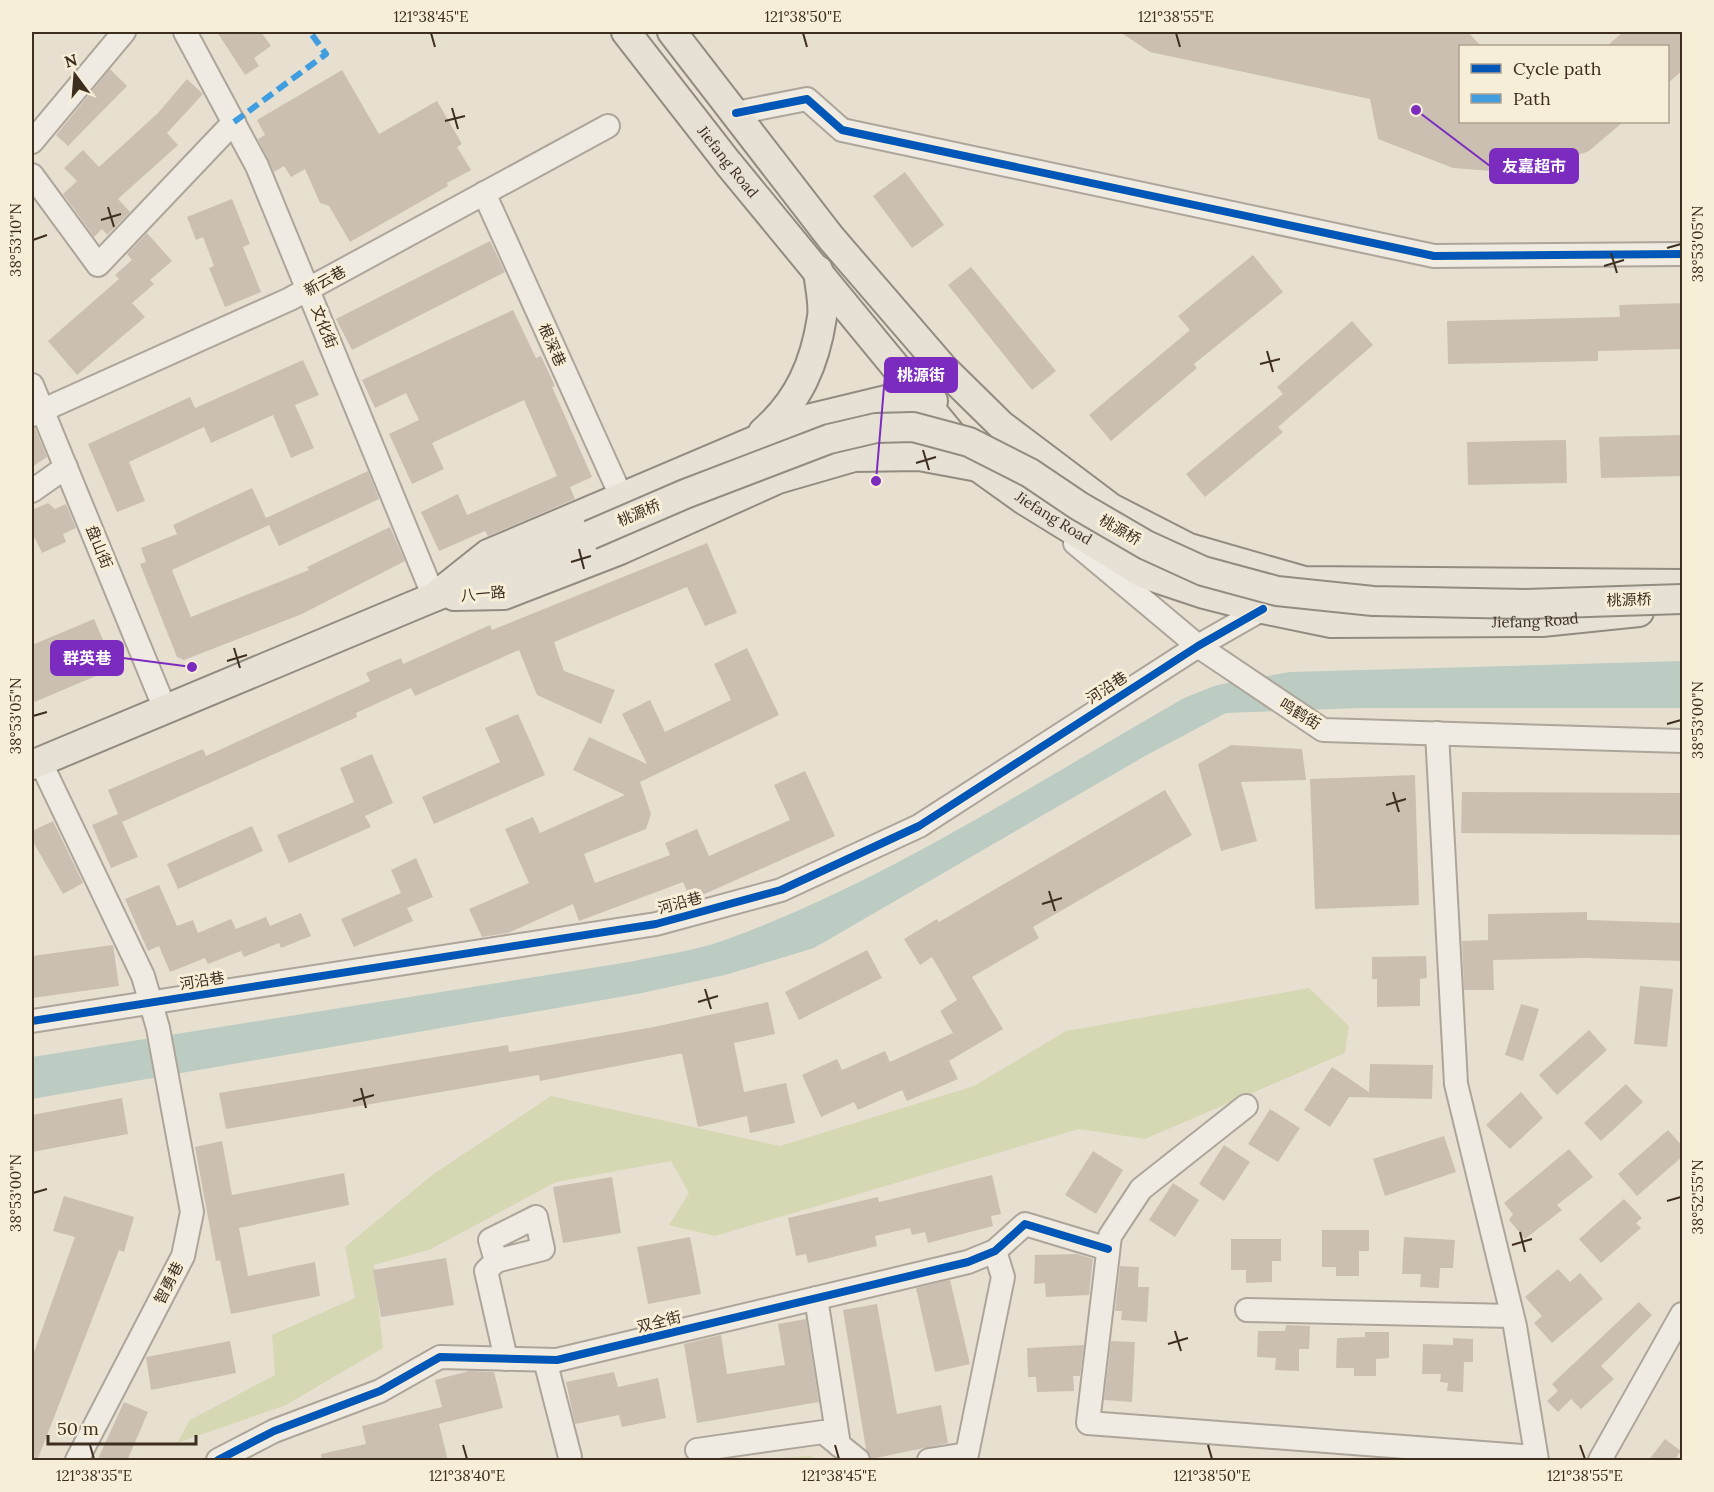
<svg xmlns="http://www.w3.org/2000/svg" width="1714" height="1492" viewBox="0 0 1714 1492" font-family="Lora,'Noto Sans SC',serif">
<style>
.green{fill:#d6d7b3}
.water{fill:#bcccc2}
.building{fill:#cbbfb2}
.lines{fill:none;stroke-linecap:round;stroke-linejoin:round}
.minor-casing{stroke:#ada599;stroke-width:26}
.major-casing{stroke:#928b80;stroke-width:32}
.minor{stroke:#efebe3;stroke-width:22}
.major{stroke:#e6e1d4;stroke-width:28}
.major-bridge-casing{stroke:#928b80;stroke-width:32;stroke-linecap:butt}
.major-bridge{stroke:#e6e1d4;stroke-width:28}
.quiet{stroke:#3f9de0;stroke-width:6;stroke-dasharray:12 6;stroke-linecap:butt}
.cycleway-casing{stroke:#f7eed8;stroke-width:11}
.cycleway{stroke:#0057b8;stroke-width:8}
.ticks{fill:none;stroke:#3d2e20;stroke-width:2}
.labels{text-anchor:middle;stroke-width:6;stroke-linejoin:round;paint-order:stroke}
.street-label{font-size:15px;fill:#3d2e20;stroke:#f7eed8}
.leader{fill:none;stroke:#7b2cbf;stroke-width:2}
.callout-dot{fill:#7b2cbf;stroke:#f7eed8;stroke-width:2}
.callout{fill:#7b2cbf;stroke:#7b2cbf;stroke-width:2}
.callout-label{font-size:16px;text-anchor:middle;font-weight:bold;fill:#fff}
.neatline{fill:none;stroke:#3d2e20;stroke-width:2}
.ticks-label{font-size:15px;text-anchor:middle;fill:#3d2e20}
</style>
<rect width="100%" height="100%" fill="#e7e0d1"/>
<g class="green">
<path d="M1309,988l40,38 -4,27 -200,86 -66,-10 -364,107 -46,-11 20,-32 -18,-32 -115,21 -127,68 -55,15 9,83 -97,57 -109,38 13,-23 85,-45 -3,-40 83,-37 -10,-51 87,-72 119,-79 229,50 194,-60 92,-55z"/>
<path d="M811,1456l7,4h-72z"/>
</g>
<path class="water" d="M1682,661v47h-322l-134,5 -81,43 -331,192 -89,27 -88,19 -605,105v-42l597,-95c31,-7 64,-11 93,-21 162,-58 313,-158 462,-243l33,-13 73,-13z"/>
<g class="building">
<path d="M217,32h44l10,14 -17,12 5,8 -14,9z"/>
<path d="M1120,32h348l13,14h-20v76h162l-34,29 -61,23 -75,-6 -75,-29 -8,-40 -220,-47z"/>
<path d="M1623,32h60v38l-15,13v-37h-61z"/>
<path d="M110,69l17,17 -59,60 -12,-11z"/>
<path d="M342,70l37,64 58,-33 25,43 -5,3 14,23 -24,13 1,3 -98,56 -21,-36 -9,-3 -15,-34 -14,8 -7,-11 -10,6 -16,-33 7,-4 -8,-15z"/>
<path d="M187,79l16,15 -36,39 11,12 -60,54 12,13 -23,23 -5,-6 -8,8 -31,-43 14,-13 -13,-13 19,-18 16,17 59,-54z"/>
<path d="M905,172l39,53 -32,23 -39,-52z"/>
<path d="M232,199l18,45 -7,3 18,45 -36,15 -16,-39 5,-2 -11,-29 -7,3 -9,-23z"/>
<path d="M147,233l25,28 -22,19 4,4 -22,19 13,14 -68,58 -29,-34 71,-62 -4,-4 17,-15 -5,-6z"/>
<path d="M490,241l15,31 -153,78 -16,-31z"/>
<path d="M1253,255l30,37 -89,72 3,4 -86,73 -22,-26 101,-85 -12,-14z"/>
<path d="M971,267l85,104 -24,19 -84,-105z"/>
<path d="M1683,303v46l-85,2v10l-150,3 -1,-43 173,-4 -1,-12z"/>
<path d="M513,310l23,48 5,-2 14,30 -3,1 40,90 -22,10 5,12 -87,37 -3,-5 -46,20 -18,-39 37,-18 9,21 90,-39 -33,-76 -92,43 12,26 -32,15 -23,-50 30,-14 -13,-27 -31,15 -13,-28z"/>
<path d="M1352,321l21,24 -95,82 5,5 -78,65 -19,-23 97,-80 -6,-7z"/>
<path d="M303,360l16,35 -24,10 19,43 -23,10 -18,-43 -62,28 -7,-16 -75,35 16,39 -28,11 -29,-68 102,-47 5,11z"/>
<path d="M32,428h3l12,29 -15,10z"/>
<path d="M1683,435v41l-82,2 -2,-41z"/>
<path d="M1566,440l1,43 -99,2 -1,-43z"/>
<path d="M368,471l11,28 -100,47 -10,-21 -97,45 19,47 118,-47 -2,-3 83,-40 15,34 -103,53 -118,46 -7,-3 -37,-93 6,-2 -5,-14 36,-14 -4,-9 79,-37 14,30z"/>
<path d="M48,503l7,6 11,-5 10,24 -13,6 3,8 -24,11 -7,-15 -3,2v-30z"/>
<path d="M707,543l30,70 -32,13 -18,-39 -133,55 10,29 51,19 -14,34 -64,-29 -18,-45 -104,46 -4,-8 -55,25 1,4 -235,105 16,35 -27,11 -19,-43 26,-11 -10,-24 95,-41 3,7 164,-75 -4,-8 35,-15 2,6 87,-39 2,5z"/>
<path d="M94,619l21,49 -83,35v-58z"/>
<path d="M747,648l32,67 -139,67 11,32 -5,15 -62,25 11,29 75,-28 -5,-12 32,-14 12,27 81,-36 -16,-35 31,-14 30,65 -144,64 -8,-18 -104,39 -6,-17 -65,29 -26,4 -13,-28 60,-26 -24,-54 28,-12 7,16 85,-38 -52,-25 16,-33 58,27 -25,-50 28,-14 15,32 66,-32 -17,-36z"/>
<path d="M518,714l27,61 -111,49 -12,-27 78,-35 -15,-34z"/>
<path d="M1231,745l71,4 4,31 -65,2 16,59 -36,10 -23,-87z"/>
<path d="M372,754l21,49 -28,13 6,11 -82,36 -12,-28 77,-33 -14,-34z"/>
<path d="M1415,775l4,130 -104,4 -5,-130z"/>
<path d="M1165,790l27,45 -159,92 6,11 -67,39 31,52 -54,32 9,18 -51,22 -5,-11 -44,20 -4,-8 -33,15 -19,-42 35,-16 5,11 43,-19 5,11 63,-29 -13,-22 17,-11 -25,-43 -12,8 -16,-26 33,-20 2,3z"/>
<path d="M1462,792l221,1v42l-222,-2z"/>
<path d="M53,821l30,62 -20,11 -31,-54v-9z"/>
<path d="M252,826l11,25 -85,38 -11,-25z"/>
<path d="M416,858l17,39 -26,11 6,13 -59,26 -13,-28 60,-26 -10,-23z"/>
<path d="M159,885l18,41 16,-6 5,13 33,-14 5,10 30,-12 4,9 31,-13 10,23 -30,12 -2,-5 -35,14 -3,-6 -33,13 -3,-6 -35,14 -11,-26 -11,5 -23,-52z"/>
<path d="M1587,912v8l96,3v38l-97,-3 -93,2 1,30h-30l-2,-49 26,-1v-26z"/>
<path d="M113,945l6,41 -87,12v-42z"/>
<path d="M867,950l15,28 -83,42 -14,-28z"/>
<path d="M1426,956l1,22 -7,1v27l-43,1v-28h-5v-22z"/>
<path d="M1640,986l33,3 -6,58 -33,-3z"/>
<path d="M768,1002l7,32 -41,9 10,49 42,-9 9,40 -45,10 -3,-17 -49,11 -16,-73h-4l-138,27 -1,-6 -313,54 -7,-36 289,-48 1,7 145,-25z"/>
<path d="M1521,1004l18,5 -16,52 -18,-6z"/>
<path d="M1589,1030l18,20 -50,45 -18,-20z"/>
<path d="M1370,1064l63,1 -1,34 -83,-2 -19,30 -26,-17 28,-43 37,25z"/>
<path d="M1626,1084l17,18 -42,39 -17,-18z"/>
<path d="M1521,1092l22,26 -33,31 -24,-24z"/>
<path d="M122,1098l6,36 -96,18v-37z"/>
<path d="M1270,1109l30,19 -22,34 -30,-18z"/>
<path d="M1668,1130l15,17v9l-46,40 -19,-22z"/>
<path d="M1444,1136l12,36 -71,24 -12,-37z"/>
<path d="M222,1141l10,54 112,-22 5,32 -110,23 9,48 67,-14 5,34 -89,18 -11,-54 -4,1 -21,-114z"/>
<path d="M1224,1145l26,17 -26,39 -25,-17z"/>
<path d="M1569,1149l24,28 -36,28 5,5 -37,29 -16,-19 4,-6 -9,-11z"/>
<path d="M1093,1151l30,19 -27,44 -31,-19z"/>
<path d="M992,1175l9,39 -10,2 2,10 -65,17 -3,-11 -13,3 -2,-7 -35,8 2,10 -48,12 -21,5 -2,-9 -10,2 -8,-38 90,-21 1,5z"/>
<path d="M612,1177l9,56 -58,10 -10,-56z"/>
<path d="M1173,1183l26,17 -24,37 -26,-17z"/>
<path d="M64,1196l70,21 -10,35 -5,-2 -82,211h-5v-103l43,-121 -22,-6z"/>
<path d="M1624,1199l18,19 -6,5 5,5 -40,35 -22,-24z"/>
<path d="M1322,1230h47v21h-10v25h-23v-9h-14z"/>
<path d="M690,1237l11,57 -53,10 -11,-57z"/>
<path d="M1404,1237l51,3 -2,28h-13l-1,20 -19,-1 1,-13h-19z"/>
<path d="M1231,1239h50v22h-9v21l-26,1v-13h-15z"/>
<path d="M1077,1254l16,5 -4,36 -43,2 -1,-14 -11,1 1,-29z"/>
<path d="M446,1258l8,47 -73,12 -8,-47z"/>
<path d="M1120,1266l19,1 -1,20h11l-2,35 -26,-2 1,-9h-7z"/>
<path d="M1558,1269l12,13 10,-9 23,26 -51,44 -18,-20 8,-7 -17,-19z"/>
<path d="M950,1280l20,84 -35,8 -19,-84z"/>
<path d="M1639,1302l13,13 -51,51 13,13 -33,30 -10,-10 -13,13 -11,-11 11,-10 -6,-7z"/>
<path d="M877,1304l20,110 44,-9 7,38 -77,16 -5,-10 -23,-139z"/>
<path d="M806,1319l13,83 -122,21 -13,-79 37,-9 6,39 58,-9 -7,-41z"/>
<path d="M1286,1325l24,1 -1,23h-10v22l-24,-1 1,-12 -19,-1 1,-26h27z"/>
<path d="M1365,1332h24v26l-13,1v17h-22v-8h-18l1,-30 28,-1z"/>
<path d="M1453,1338l20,1v23h-9l-1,30 -16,-1 1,-8 -8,-1 1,-8h-19l1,-30 30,1z"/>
<path d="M230,1341l6,32 -85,17 -5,-33z"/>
<path d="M1111,1341l24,1 -3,60 -28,-2z"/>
<path d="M1084,1345l-4,31h-7l1,15 -37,1 -1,-15h-8l-1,-29z"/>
<path d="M469,1371l25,1 9,36 -64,16 9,37h-126l-1,-7 45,-10 -4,-18 80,-19 -7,-27z"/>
<path d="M614,1372l4,15 40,-9 8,40 -44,9 -3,-12 -44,9 -9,-42z"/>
<path d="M124,1402l24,10 -21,49h-30z"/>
<path d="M1665,1439l16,12 -7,10h-26z"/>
</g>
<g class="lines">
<g class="minor-casing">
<g id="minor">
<path d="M185,32l72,134 177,431"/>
<path d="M736,113l71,-14 35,31 592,126 248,-2"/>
<path d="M32,142l92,-110"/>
<path d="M32,175l66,90 136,-143"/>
<path d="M484,193l137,303"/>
<path d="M32,385l133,324"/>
<path d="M32,415l258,-116 318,-173"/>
<path d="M32,491l34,-24"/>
<path d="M1075,543l123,103 125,84 359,11"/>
<path d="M1437,733l19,351 59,242 22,134"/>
<path d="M40,761l103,215 15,52 34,184 -9,44 -106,204"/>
<path d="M32,1021l624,-97 125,-34 138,-64 279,-180 65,-37"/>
<path d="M1246,1106l-105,83 -31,47 -22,187 448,34"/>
<path d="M496,1261l-6,-21 46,-23 7,32 -47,12 -10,10 20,88"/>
<path d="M816,1298l23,147"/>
<path d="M1247,1310l265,6"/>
<path d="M545,1360l25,97"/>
<path d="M697,1450l126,-18 35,28"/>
<path d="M218,1460l56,-29 106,-40 60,-34 117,3 411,-98 27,-11 30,-27 83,25"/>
<path d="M929,1460l38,-6 36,-177 -8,-26"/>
<path d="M1600,1460l82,-146"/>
</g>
</g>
<g class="major-casing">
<g id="major">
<path id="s1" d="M626,32l102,131 250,304 46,33 120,74 60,20 59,15 68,14 211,-1 97,-10"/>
<path d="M672,32l159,206 113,131 57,56 110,83 78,40 115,33 378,3"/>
<path d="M763,432c36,-31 52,-69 59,-115 2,-15 -3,-33 -4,-47"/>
<path d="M454,596l50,-1 116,-45 158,-71 76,-22 65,-1 59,11"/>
<path d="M434,597l54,-43 315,-134 87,-21 30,-1 13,3"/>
<path d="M32,765l402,-168 156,-62"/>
</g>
</g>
<use href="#minor" class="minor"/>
<use href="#major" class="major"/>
<g class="major-bridge-casing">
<path id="major-bridge" d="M590,535l95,-41 144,-55 47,-11 37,-1 56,15 61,31 49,33 67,39 57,26 74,20 96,10 153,3 156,-5"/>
</g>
<use href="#major-bridge" class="major-bridge"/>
<path class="quiet" d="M234,122l92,-68 -16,-22"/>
<g class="cycleway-casing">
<g id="cycleway">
<path d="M736,113l71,-14 35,31 592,126 248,-2"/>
<path d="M32,1021l624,-97 125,-34 138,-64 279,-180 65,-37"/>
<path d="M218,1460l56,-29 106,-40 60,-34 117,3 411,-98 27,-11 30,-27 83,25"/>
</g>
</g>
<use href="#cycleway" class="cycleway"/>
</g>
<path class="ticks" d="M431,33l4,14M803,33l4,14M1176,33l4,14M452,108l6,21M445,121l20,-5M108,207l6,20M101,220l20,-6M33,240l14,-5M1667,248l14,-4M1611,253l6,20M1604,266l20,-6M1267,351l6,21M1260,364l20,-5M923,450l6,20M916,463l20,-6M579,549l5,20M571,562l20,-6M234,648l6,20M227,661l20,-6M33,716l14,-4M1667,724l14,-4M1393,792l6,20M1386,805l20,-6M1049,891l6,20M1042,904l20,-6M705,989l6,20M698,1002l20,-6M361,1088l5,20M353,1101l21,-6M33,1193l14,-4M1667,1201l14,-4M1520,1232l5,20M1512,1245l20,-6M1175,1331l6,20M1168,1344l20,-6M90,1445l4,14M463,1445l4,14M835,1445l4,14M1208,1445l4,14M1580,1445l5,14"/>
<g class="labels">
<g class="street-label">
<text dy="5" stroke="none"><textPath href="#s1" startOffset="165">Jiefang Road</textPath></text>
<text transform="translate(325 281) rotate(-29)" y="5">新云巷</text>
<text transform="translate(324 327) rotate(68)" y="5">文化街</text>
<text transform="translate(552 345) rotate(66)" y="5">根深巷</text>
<text transform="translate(639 513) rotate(-23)" y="5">桃源桥</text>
<text dy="5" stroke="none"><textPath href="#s1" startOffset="651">Jiefang Road</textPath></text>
<text transform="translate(1120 530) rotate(30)" y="5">桃源桥</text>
<text transform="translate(99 547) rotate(68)" y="5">盘山街</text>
<text transform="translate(483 594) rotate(-5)" y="5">八一路</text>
<text transform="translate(1629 600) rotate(-2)" y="5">桃源桥</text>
<text dy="5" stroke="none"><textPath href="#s1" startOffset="1155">Jiefang Road</textPath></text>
<text transform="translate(1107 688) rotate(-33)" y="5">河沿巷</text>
<text transform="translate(1300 714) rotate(31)" y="5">鸣鹤街</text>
<text transform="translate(680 903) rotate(-15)" y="5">河沿巷</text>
<text transform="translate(202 981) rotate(-9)" y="5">河沿巷</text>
<text transform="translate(169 1283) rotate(-63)" y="5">智勇巷</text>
<text transform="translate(659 1322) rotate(-14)" y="5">双全街</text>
</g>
</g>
<path class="leader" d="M1416 110L1490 166M876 481L885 375M192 667L123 658"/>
<g class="callout-dot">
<circle cx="1416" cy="110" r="6"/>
<circle cx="876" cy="481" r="6"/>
<circle cx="192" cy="667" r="6"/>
</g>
<g class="callout">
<rect x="1490" y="149" width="88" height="34" rx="6"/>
<rect x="885" y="358" width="72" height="34" rx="6"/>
<rect x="51" y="641" width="72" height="34" rx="6"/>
</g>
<g class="callout-label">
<text x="1534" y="172">友嘉超市</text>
<text x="921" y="381">桃源街</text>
<text x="87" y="664">群英巷</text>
</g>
<rect width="1714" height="1492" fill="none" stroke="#f7eed8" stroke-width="66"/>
<rect x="1459" y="45" width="210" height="78" fill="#f7eed8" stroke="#ada18e" stroke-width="1.5"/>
<rect x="1471" y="64" width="30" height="9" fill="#0057b8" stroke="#ada18e" stroke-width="1.5"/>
<text x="1513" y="75" font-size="18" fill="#3d2e20">Cycle path</text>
<rect x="1471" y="94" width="30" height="9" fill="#3f9de0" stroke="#ada18e" stroke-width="1.5"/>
<text x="1513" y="105" font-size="18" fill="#3d2e20">Path</text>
<g transform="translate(75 75) rotate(344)" stroke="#f7eed8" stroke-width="4.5" paint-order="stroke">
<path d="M0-4.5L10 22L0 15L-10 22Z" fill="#3d2e20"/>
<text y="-9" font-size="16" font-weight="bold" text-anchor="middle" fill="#3d2e20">N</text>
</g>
<path d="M48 1435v9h148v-9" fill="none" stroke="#3d2e20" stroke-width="3"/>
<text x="57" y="1435" font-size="18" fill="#3d2e20" stroke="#f7eed8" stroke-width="4.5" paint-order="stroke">50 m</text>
<rect x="33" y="33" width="1648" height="1426" class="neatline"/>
<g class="ticks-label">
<text x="431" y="22">121°38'45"E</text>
<text x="803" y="22">121°38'50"E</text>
<text x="1176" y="22">121°38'55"E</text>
<text transform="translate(16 240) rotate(-90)" y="5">38°53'10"N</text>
<text transform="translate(1698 244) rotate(-90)" y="5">38°53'05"N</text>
<text transform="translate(16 716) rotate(-90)" y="5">38°53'05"N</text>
<text transform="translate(1698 720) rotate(-90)" y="5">38°53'00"N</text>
<text transform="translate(16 1193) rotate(-90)" y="5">38°53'00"N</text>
<text transform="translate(1698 1197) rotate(-90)" y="5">38°52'55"N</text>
<text x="94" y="1481">121°38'35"E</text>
<text x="467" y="1481">121°38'40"E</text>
<text x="839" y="1481">121°38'45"E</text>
<text x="1212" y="1481">121°38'50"E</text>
<text x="1585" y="1481">121°38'55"E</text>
</g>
</svg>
